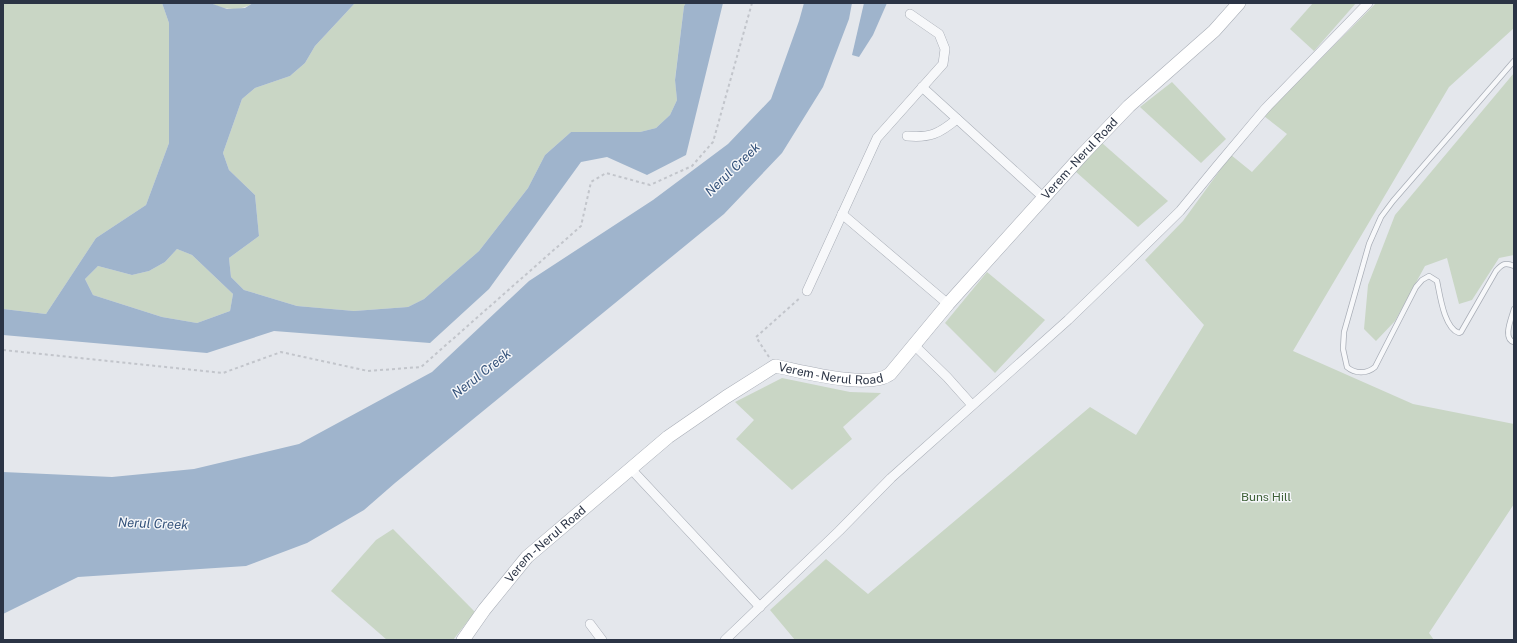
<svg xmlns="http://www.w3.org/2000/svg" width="1517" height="643" viewBox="0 0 1517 643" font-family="'Public Sans',sans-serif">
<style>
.green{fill:#c9d6c5}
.water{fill:#9fb4cc;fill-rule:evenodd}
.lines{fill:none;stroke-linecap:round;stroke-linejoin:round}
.service-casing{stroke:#a9aeb7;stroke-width:6}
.minor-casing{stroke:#a9aeb7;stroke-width:10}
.secondary-casing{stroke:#a9aeb7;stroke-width:14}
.path{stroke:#c2c5cb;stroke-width:2;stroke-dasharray:3 3;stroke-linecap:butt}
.service{stroke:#f7f8fa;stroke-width:4.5}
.minor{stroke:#f7f8fa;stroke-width:9}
.secondary{stroke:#fff;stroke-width:13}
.labels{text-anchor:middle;stroke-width:3;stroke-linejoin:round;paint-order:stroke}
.street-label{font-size:12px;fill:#2b3445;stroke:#f4f6f9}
.park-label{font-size:12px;fill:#3f6138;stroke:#f4f6f9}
.water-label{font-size:13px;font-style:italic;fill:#34527a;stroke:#f4f6f9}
</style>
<rect width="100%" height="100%" fill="#e4e7ec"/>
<g class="green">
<path d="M3,3h159l7,20v120l-23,62 -50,33 -50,76 -43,-5z"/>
<path d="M210,3h43c-13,9 -29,7 -43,0z"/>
<path d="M355,3h331l-2,3 -9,73 2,21 -7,15 -14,13 -16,4h-69l-26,23 -17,33 -49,63 -55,48 -16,8 -54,4 -57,-5 -53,-16 -13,-13 -2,-19 30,-22 -4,-41 -26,-25 -6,-17 19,-54 13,-11 35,-12 15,-13 10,-17z"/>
<path d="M1313,3h43l-42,48 -24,-22z"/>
<path d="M1376,3h138v25l-65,59 -156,264 120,53 101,20v80l-85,129 5,7h-639l-25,-30 56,-51 42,35 222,-187 46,28 68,-110 -59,-65 38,-39 48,-66 21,17 35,-38 -23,-18z"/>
<path d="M1514,73v182l-15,3 -27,42 -13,4 -12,-46 -22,8 -30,55 -19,20 -12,-12 4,-44 27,-70z"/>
<path d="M1172,82l54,57 -25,24 -61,-56z"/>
<path d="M1102,143l66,58 -30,26 -63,-56z"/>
<path d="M177,249l15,6 41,39 -3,17 -33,12 -35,-6 -69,-22 -8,-16 13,-13 34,9 17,-4 16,-9z"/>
<path d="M987,272l58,48 -50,53 -50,-50z"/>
<path d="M782,378l68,14 31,1 -38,34 9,12 -60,51 -56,-51 18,-19 -19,-18z"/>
<path d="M393,529l82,83 -22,28h-66l-56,-49 45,-51z"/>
</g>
<g class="water">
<path d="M162,3h48l17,6 18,-1 8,-5h102l-40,43 -10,17 -15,13 -35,12 -13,11 -19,54 6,17 26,25 4,41 -30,22 2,19 13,13 53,16 57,5 54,-4 16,-8 55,-48 49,-63 17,-33 26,-23h69l16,-4 14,-13 7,-15 -2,-20 9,-74 2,-3h37l-37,152 -39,20 -40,-18 -26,5 -92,127 -59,54 -156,-12 -67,22 -204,-18v-26l43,5 50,-76 50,-33 23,-62v-120zM177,249l15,6 41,39 -3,17 -33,12 -35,-6 -69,-22 -8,-16 13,-13 34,9 17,-4 16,-9z"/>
<path d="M804,3h48l-3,16 -26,68 -41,66 -58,61 -329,269 -31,27 -57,33 -61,23 -168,11 -75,37v-142l109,5 82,-8 105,-25 133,-72 97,-91 124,-81 75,-56 43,-45 28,-78z"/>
<path d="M864,3h23l-14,32 -14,22 -7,-2z"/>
</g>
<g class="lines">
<g class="service-casing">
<g id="service">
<path d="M1514,61l-121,140 -12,16 -12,27 -25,88 -1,17 4,18c8,7 20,7 28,0l41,-80 6,-7 7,-4 8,5c3,14 7,47 22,52l2,-1 35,-61c6,-7 9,-9 18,-5"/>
<path d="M1514,309c-2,8 -12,30 0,33"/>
</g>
</g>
<g class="minor-casing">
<g id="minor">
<path d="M922,87l121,110"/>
<path d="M907,136c23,2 32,-2 50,-17"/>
<path d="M842,214l106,90"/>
<path d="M807,291l70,-153 66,-74 2,-15 -6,-15 -29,-20"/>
<path d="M914,345l33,32 25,28"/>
<path d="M631,469l129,138"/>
<path d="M590,624l12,16"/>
<path d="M725,640l114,-109 52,-53 177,-158 58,-56 54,-53 37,-45 48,-57 103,-106"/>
</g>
</g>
<g class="secondary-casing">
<g id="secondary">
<path id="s1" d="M463,640l21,-30 43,-53 141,-120 58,-40 49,-31c26,5 94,24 115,8l58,-70 135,-150 46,-48 85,-75 25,-28"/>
</g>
</g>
<g class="path">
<path d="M3,350l220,23 58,-21 87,19 53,-4 160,-141 10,-44 15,-9 44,12 42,-19 21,-24 39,-139"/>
<path d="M769,357l-13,-20 45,-40"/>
</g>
<use href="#service" class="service"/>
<use href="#minor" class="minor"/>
<use href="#secondary" class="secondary"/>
</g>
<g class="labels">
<g class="street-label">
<text dy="4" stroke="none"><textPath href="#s1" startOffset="823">Verem - Nerul Road</textPath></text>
<text dy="4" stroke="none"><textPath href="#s1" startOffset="475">Verem - Nerul Road</textPath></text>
<text dy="4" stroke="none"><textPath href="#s1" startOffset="127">Verem - Nerul Road</textPath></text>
</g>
<g class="park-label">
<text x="1266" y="501">Buns Hill</text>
</g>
<g class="water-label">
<text transform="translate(732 169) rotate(-44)" y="5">Nerul Creek</text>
<text transform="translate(481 373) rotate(-38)" y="5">Nerul Creek</text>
<text transform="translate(153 523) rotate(2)" y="5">Nerul Creek</text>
</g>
</g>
<rect width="1517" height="643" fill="none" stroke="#2b3445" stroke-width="8"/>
</svg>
